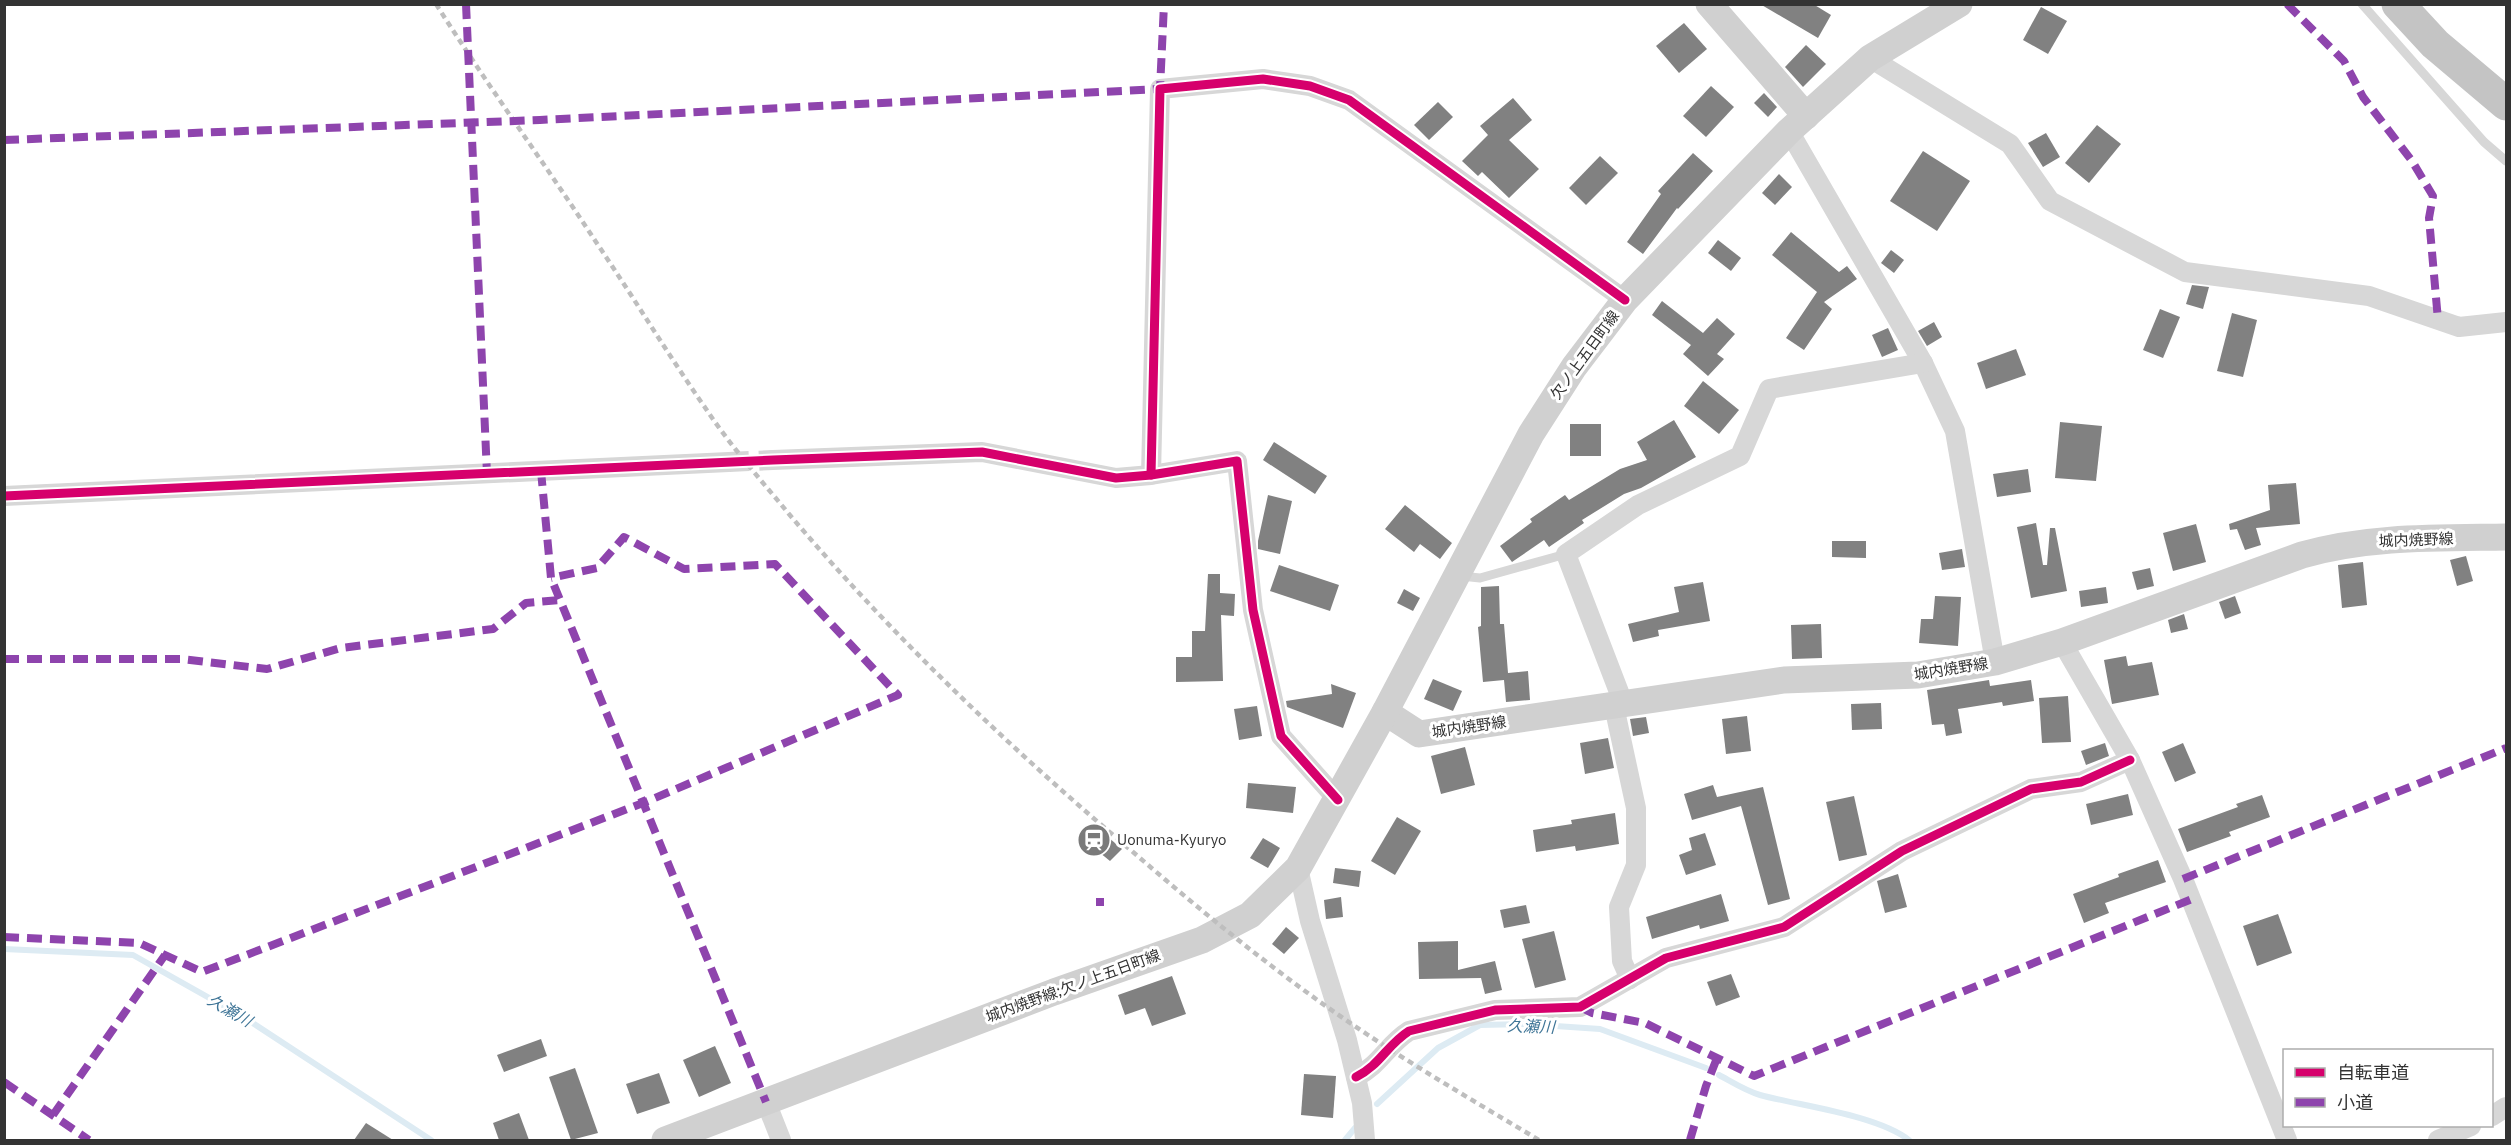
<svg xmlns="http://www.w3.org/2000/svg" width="2511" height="1145" viewBox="0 0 2511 1145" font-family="'IBM Plex Sans','Noto Sans JP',sans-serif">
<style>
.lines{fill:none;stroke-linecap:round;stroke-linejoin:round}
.stream{stroke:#ddebf3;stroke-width:6}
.building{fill:#818181}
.street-tunnel{stroke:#d6d6d6;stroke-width:20;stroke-dasharray:20 10;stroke-linecap:butt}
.lane{stroke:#d7d7d7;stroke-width:9}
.street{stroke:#d7d7d7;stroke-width:20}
.secondary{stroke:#d0d0d0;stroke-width:27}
.highway{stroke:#c4c4c4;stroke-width:33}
.rail{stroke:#bebebe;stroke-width:4.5;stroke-dasharray:6 4.5;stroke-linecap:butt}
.quiet{stroke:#8e44ad;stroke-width:8;stroke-dasharray:15 8;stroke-linecap:butt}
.cycleway-casing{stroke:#fff;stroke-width:13}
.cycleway{stroke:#d6006c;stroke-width:9}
.labels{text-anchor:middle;stroke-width:6;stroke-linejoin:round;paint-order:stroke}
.street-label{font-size:15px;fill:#333;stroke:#fff}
.poi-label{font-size:15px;fill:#333;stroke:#fff;text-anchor:start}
.water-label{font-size:16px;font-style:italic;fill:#3f7597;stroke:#fff}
</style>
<rect width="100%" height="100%" fill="#fff"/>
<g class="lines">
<g class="stream">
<path d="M4,949l129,6 112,63 186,122"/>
<path d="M1719,1075c13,7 27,16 41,20 41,11 117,20 149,45"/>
<path d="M1377,1104l61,-56 42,-23 46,-1 74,5 106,39"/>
<path d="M1345,1140l10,-12"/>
</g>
</g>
<g class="building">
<path d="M1760,4h53l18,11 -13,23z"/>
<path d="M2041,7l26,14 -19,33 -25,-14z"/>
<path d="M1684,23l23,26 -28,24 -23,-27z"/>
<path d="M1806,45l20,19 -23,23 -18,-20z"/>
<path d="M1711,86l23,21 -28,30 -23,-21z"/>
<path d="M1764,93l13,14 -9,10 -14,-14z"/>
<path d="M1513,98l19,22 -23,20 30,29 -30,29 -27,-26 -4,4 -16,-15 26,-26 -8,-9z"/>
<path d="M1438,102l15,15 -24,23 -15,-15z"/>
<path d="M2097,125l24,19 -32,39 -24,-20z"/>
<path d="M2046,133l14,24 -17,10 -15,-24z"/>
<path d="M1923,151l47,30 -33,50 -47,-30z"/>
<path d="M1693,153l20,18 -35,38 -1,-1 -34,46 -16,-12 34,-48 -3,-3z"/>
<path d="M1600,156l18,17 -32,32 -17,-17z"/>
<path d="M1779,174l13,13 -17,18 -13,-12z"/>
<path d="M1791,232l48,40 8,-6 10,13 -33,23 8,7 -28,41 -18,-12 31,-46 -45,-37z"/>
<path d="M1718,240l23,18 -10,13 -23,-18z"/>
<path d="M1891,250l13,10 -10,13 -13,-10z"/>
<path d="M2192,285l17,2 -6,22 -17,-5z"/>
<path d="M1662,301l41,32 14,-15 18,16 -18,20 7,5 -16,17 -25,-22 8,-9 -39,-30z"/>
<path d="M2160,309l20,8 -17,41 -20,-8z"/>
<path d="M2232,313l25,7 -14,57 -26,-6z"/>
<path d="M1934,322l8,15 -15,9 -9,-15z"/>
<path d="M1888,328l10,22 -16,7 -10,-22z"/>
<path d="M2016,349l10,26 -40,14 -9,-26z"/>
<path d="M1703,381l36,29 -20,24 -35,-28z"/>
<path d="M1674,420l22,37 -55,31 -17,6 -42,26 2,3 -35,24 -5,-7 -32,22 -12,-16 32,-24 -2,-3 35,-24 4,5 51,-31 27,-9 -10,-18z"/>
<path d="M2060,422l42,4 -6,55 -41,-3z"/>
<rect x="1570" y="424" width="31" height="32"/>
<path d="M1274,442l53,34 -12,18 -52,-34z"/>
<path d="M2028,469l3,23 -34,5 -4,-23z"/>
<path d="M2296,483l4,41 -44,4 5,17 -16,5 -8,-21 -7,1 -1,-6 41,-14 -2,-25z"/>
<path d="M1268,495l24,6 -12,53 -22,-5v-8z"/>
<path d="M1405,505l47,38 -12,16 -20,-15 -6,8 -29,-23z"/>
<path d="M2036,523l7,42h4l3,-37h5l12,63 -36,7 -14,-71z"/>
<path d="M2196,524l10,38 -33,9 -10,-38z"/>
<path d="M1832,541h34v17l-34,-1z"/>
<path d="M1962,549l3,18 -23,3 -3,-17z"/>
<path d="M2466,556l7,25 -16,5 -7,-26z"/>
<path d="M2363,562l4,43 -25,3 -4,-43z"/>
<path d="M1279,565l60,20 -9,26 -60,-20z"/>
<path d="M2150,568l4,18 -17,4 -5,-18z"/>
<path d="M1208,574h12v19l15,1 -1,22 -13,-1 2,66 -47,1v-25h16v-26h13z"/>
<path d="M1703,582l7,39 -52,9 1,6 -26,6 -5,-18 51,-12 -5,-25z"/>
<path d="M1499,586l1,38h4l4,49 20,-2 2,29 -24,2 -2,-22 -21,2 -5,-55 3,-1v-39z"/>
<path d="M2106,587l2,16 -27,4 -2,-16z"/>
<path d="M1404,589l16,9 -7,13 -16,-8z"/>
<path d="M1935,596l26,1 -3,49 -39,-3 2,-24h12z"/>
<path d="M2235,596l6,17 -16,6 -6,-17z"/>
<path d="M2184,614l4,15 -17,4 -3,-13z"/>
<path d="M1821,624l1,34 -30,1 -1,-34z"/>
<path d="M2126,656l2,10 24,-4 7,33 -47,9 -8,-44z"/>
<path d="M1433,679l29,12 -9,20 -29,-12z"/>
<path d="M1989,680l1,6 41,-6 3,21 -31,5 -1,-4 -44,7 4,24 -16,3 -2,-12 -12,1 -5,-35z"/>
<path d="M1331,684l25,9 -13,35 -56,-21 -1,-6 46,-7z"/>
<path d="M2068,696l3,46 -29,1 -3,-45z"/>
<path d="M1881,703l1,26 -30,1 -1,-26z"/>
<path d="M1257,706l5,30 -23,4 -5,-31z"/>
<path d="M1747,716l4,35 -25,3 -4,-35z"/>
<path d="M1646,717l3,16 -16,3 -3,-17z"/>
<path d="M1608,738l6,30 -29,6 -5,-31z"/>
<path d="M2105,743l4,13 -23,9 -5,-14z"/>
<path d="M2183,743l13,30 -21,9 -13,-30z"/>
<path d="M1465,747l10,38 -34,9 -10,-38z"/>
<path d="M1248,783l48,4 -3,26 -47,-5z"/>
<path d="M1713,785l4,12 46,-10 27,112 -22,6 -27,-99 -49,14 -8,-26z"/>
<path d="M2128,794l5,21 -42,10 -5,-21z"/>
<path d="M2262,795l8,22 -41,15 2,4 -44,16 -9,-23 60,-22 -2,-3z"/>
<path d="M1854,796l13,59 -28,6 -13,-59z"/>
<path d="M1615,813l4,31 -43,7 -1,-5 -39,6 -3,-22 39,-6 -1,-4z"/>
<path d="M1397,817l24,14 -26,44 -24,-14z"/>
<path d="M1095,826l27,23 -12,12 -26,-21z"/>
<path d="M1705,833l11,32 -30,10 -7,-20 13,-5 -3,-12z"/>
<path d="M1263,838l17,10 -12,20 -18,-10z"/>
<path d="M2158,860l8,22 -61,21 4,10 -25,10 -11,-29 46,-17 -1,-3z"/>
<path d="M1335,868l26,3 -2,16 -26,-4z"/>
<path d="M1898,874l9,33 -22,6 -8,-32z"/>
<path d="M1721,894l8,27 -29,8 -1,-4 -47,14 -6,-22z"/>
<path d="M1341,897l2,20 -17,2 -2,-19z"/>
<path d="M1526,905l4,18 -26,5 -4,-18z"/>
<path d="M2278,914l14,39 -35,13 -14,-40z"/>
<path d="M1286,927l13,11 -15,16 -12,-10z"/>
<path d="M1554,931l12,49 -31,8 -13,-49z"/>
<path d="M1458,941v29l37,-9 7,29 -17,4 -4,-16 -62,1 -1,-37z"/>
<path d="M1731,974l9,23 -24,9 -9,-24z"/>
<path d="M1172,976l14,38 -34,12 -7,-18 -20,7 -7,-20z"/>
<path d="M541,1039l6,17 -43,16 -7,-17z"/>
<path d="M715,1046l16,37 -32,14 -16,-37z"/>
<path d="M575,1068l23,65 -27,7 -22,-63z"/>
<path d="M659,1073l11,30 -33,11 -11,-30z"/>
<path d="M1304,1074l32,2 -3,42 -32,-3z"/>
<path d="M519,1113l10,27h-30l-6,-17z"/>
<path d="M366,1123l27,17h-39z"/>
</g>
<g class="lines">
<path class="street-tunnel" d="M729,462l44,-2"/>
<g class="lane">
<path d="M2362,4l122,138 22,19"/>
<path d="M1461,576l19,2 86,-24"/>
</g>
<g class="street">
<path d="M1870,58l140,86 40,57 135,71 184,24 90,31 47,-5"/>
<path d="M1789,131l134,232 32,68 40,231"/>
<path d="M773,460l209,-8 134,26 35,-3 86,-14 16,149 28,126 57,64"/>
<path d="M1151,475l9,-386 103,-10 47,7 39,14 276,200"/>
<path d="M4,496l725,-34"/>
<path d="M2062,642l68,118 53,119 104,261"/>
<path d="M1624,705l-58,-151 72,-49 102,-49 29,-67 154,-26"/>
<path d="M1614,706l22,102v57l-17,42 3,54 8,18"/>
<path d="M1298,868l12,53 37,119 15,63 3,37"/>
<path d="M1356,1077c24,-12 31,-32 53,-46l86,-21 85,-3 86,-49 118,-31 118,-76 129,-62 50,-7 49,-22"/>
<path d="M766,1102l15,38"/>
<path d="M2492,1116l14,-9"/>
<path d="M2438,1140l33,-14"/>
</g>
<g class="secondary">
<path d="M1709,4l97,112"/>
<path d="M1385,712l34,22 365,-54 134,-5 77,-13 67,-20 240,-87c67,-19 136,-17 204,-18"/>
<path d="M665,1140l389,-148 148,-52 48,-25 48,-47 87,-156 146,-278 43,-67 51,-67 164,-169 81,-73 89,-54"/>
</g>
<path class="highway" d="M2398,4l37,40 71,60"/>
<path class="rail" d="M436,4c52,82 109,160 162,241 36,53 69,108 106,161 25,38 56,73 85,108 104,123 221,234 344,338 75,65 152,128 235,183 56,37 114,71 171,105"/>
<g class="quiet">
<path d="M466,4l21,470"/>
<path d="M2287,4l57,57 19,36 49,64 21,35 -4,22 9,102"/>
<path d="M4,140l536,-20 620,-31 4,-85"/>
<path d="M541,471l10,107 215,524"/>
<path d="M4,659h177l86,10 74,-21 152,-19 33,-26 35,-3"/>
<path d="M2183,879l323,-131"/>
<path d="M1100,906v-8"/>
<path d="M4,937l135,6 63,29 441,-169 255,-108 -123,-131 -91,5 -60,-32 -27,31 -46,10"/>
<path d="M1580,1007l12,6 53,10 109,53 438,-177"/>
<path d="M4,1082l85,58"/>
<path d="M53,1115l112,-160"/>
<path d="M1690,1140l16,-54 11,-28"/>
</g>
<g class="cycleway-casing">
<g id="cycleway">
<path d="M1151,475l9,-386 103,-10 47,7 39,14 276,200"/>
<path d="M4,496l769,-36 209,-8 134,26 35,-3 86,-14 16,149 28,126 57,64"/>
<path d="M1356,1077c24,-12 31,-32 53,-46l86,-21 85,-3 86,-49 118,-31 118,-76 129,-62 50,-7 49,-22"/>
</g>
</g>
<use href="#cycleway" class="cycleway"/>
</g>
<defs>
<g id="station-disc" transform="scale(1.725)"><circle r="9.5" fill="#7a7a7a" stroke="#fff"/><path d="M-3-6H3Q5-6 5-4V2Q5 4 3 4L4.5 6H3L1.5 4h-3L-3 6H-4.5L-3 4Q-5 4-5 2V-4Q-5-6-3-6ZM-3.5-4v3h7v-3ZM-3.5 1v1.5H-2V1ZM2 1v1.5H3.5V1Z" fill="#fff"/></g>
</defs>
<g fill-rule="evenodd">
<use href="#station-disc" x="1094" y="840"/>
</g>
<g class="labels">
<g class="street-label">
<text transform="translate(1585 355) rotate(-54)" y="5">欠ノ上五日町線</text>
<text transform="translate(2416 540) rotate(-2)" y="5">城内焼野線</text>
<text transform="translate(1951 669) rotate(-9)" y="5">城内焼野線</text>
<text transform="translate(1469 727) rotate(-8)" y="5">城内焼野線</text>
<text transform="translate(1073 986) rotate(-20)" y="5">城内焼野線;欠ノ上五日町線</text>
</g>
<g class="poi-label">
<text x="1117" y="845">Uonuma-Kyuryo</text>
</g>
<g class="water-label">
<text transform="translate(230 1010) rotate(30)" y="6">久瀬川</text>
<text transform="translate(1531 1026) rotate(2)" y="6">久瀬川</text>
</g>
</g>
<rect width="2511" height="1145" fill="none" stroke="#333333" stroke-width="12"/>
<rect x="2283" y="1049" width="210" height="78" fill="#ffffff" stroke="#adadad" stroke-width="1.5"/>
<rect x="2295" y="1068" width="30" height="9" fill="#d6006c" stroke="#adadad" stroke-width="1.5"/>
<text x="2337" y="1079" font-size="18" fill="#333333">自転車道</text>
<rect x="2295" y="1098" width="30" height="9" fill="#8e44ad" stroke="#adadad" stroke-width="1.5"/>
<text x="2337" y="1109" font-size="18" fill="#333333">小道</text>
</svg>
